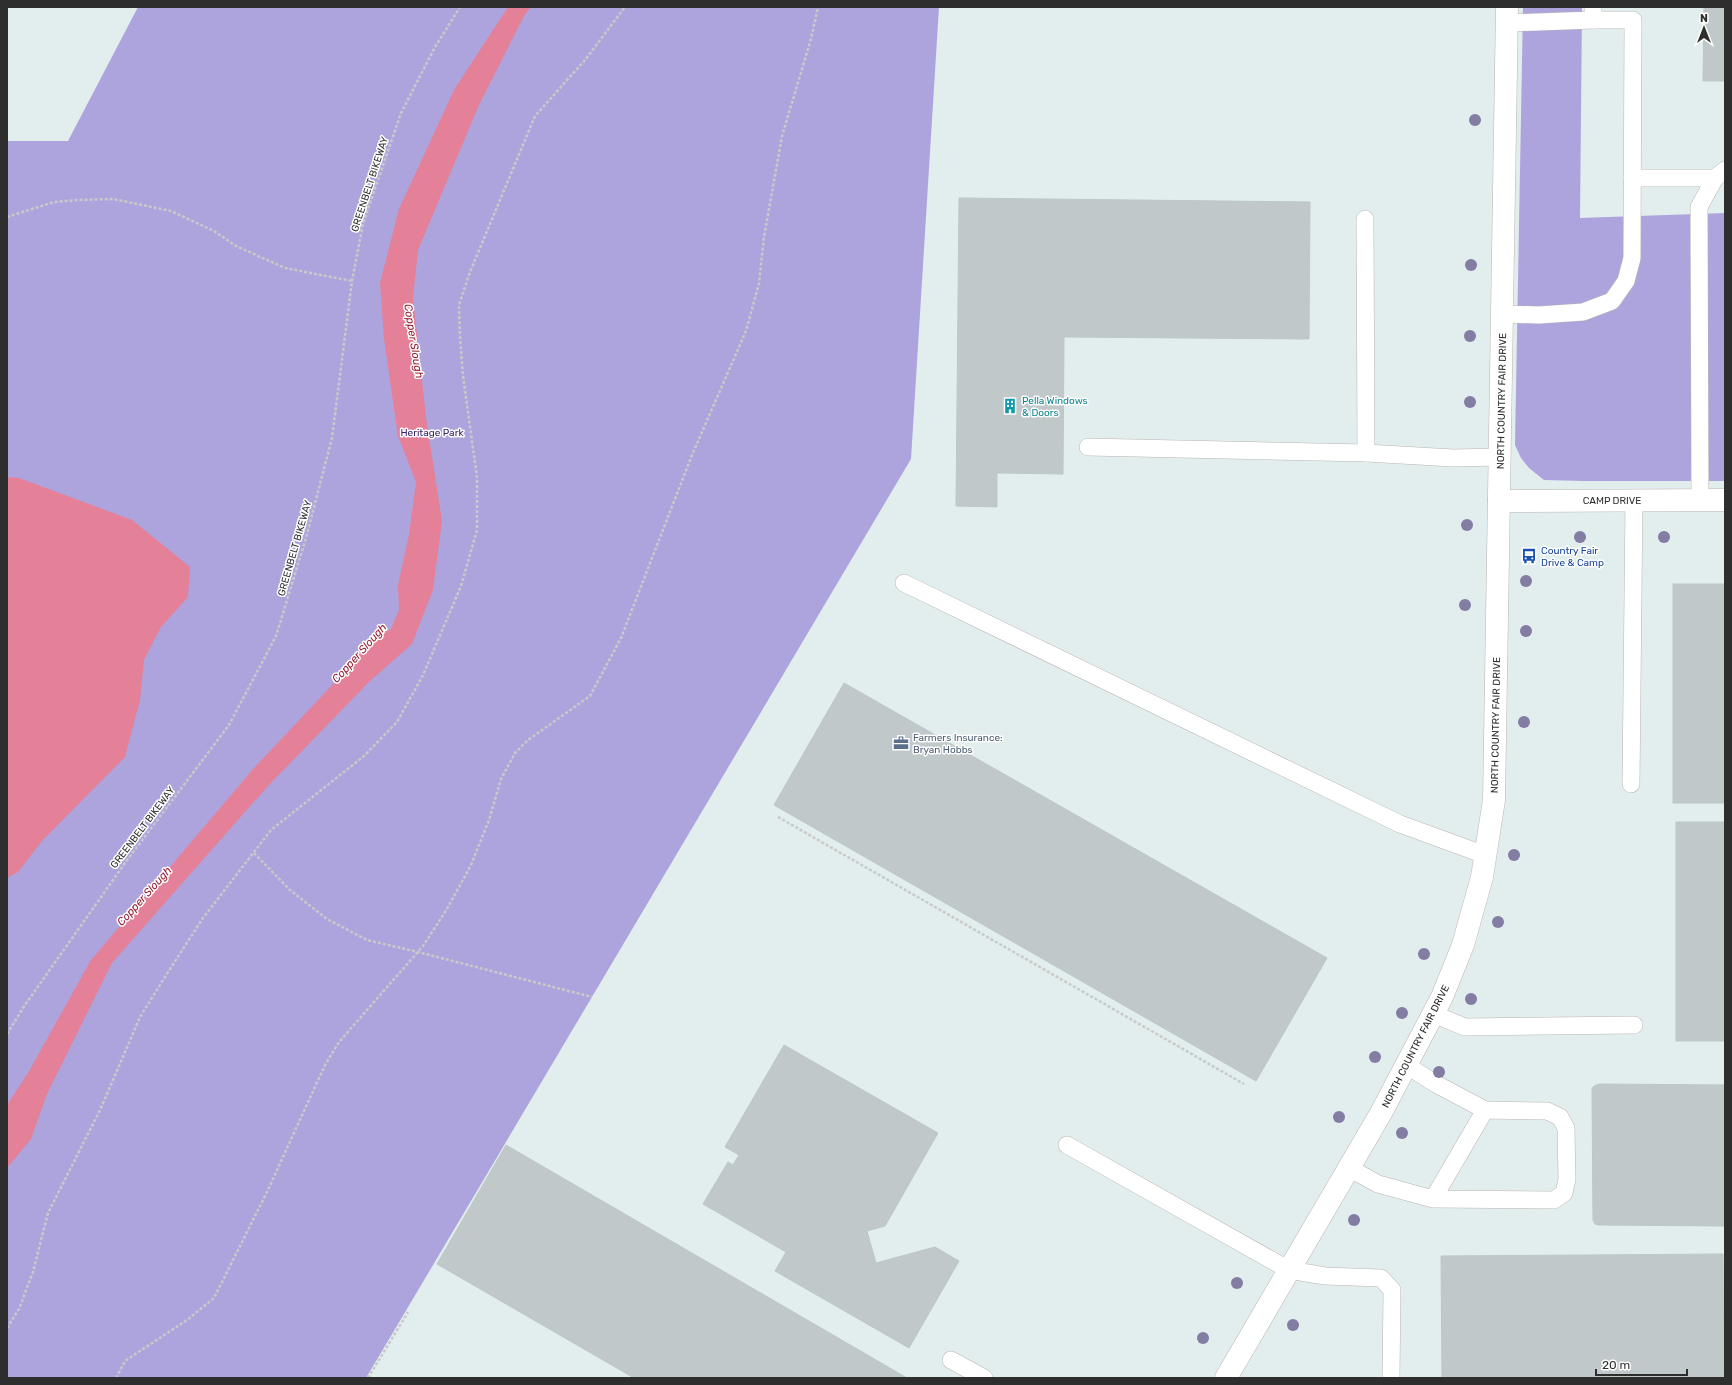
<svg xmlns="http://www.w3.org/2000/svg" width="1732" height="1385" viewBox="0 0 1732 1385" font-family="Rubik,sans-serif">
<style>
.green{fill:#ada4de}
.water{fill:#e48098}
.building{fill:#c1c8c9;stroke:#bbc7c9}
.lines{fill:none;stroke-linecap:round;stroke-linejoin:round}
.lane-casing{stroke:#bcb5b2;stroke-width:18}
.street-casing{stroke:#bcb5b2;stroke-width:23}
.secondary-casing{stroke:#bcb5b2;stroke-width:23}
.path{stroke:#c9c9c9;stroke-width:2.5;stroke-dasharray:3 2;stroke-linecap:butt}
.lane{stroke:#fff;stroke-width:17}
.street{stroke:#fff;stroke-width:22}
.secondary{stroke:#fff;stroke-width:22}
.tree{fill:#837da3}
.labels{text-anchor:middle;stroke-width:3;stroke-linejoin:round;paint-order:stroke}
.street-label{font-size:10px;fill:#2e2e2e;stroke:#fff}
.culture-label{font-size:10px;fill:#0d838f;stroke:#fff;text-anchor:start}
.park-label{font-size:10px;fill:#362266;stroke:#fff}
.transit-label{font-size:10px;fill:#164399;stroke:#fff;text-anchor:start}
.service-label{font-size:10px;fill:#4e5e75;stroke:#fff;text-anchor:start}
.water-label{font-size:11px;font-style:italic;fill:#941b2e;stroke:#fff}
</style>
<rect width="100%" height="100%" fill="#e2eded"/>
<g class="green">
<path d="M138,7h801l-28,452 -545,919h-359v-1237h61z"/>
<path d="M1523,7h59l-2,211 145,-5v268h-142l-39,-1 -15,-12 -8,-10 -6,-13z"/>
</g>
<g class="water">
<path d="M508,7h23l-7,9 -45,89 -61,145 -5,48 13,119 16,104 -9,69 -21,54 -43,38 -101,104 -156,177 -65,131 -16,45 -24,29v-63l21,-32 63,-113 163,-192 82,-87 36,-42 19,-10 8,-19 -1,-25 11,-50 7,-53 -18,-46 -14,-97 -4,-56 19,-74 55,-119z"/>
<path d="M7,477l12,1 113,42 58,47 -2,30 -27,30 -17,33 -4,40 -15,57 -83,84 -24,31 -11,6z"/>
</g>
<g class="building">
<path d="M1704,7h21v74h-22z"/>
<path d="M959,198l351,4 -1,137 -245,-2 -1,137 -66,-1v34l-41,-1z"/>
<rect x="1673" y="584" width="52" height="219"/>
<path d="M844,683l483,275 -71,123 -482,-276z"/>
<rect x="1676" y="822" width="49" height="219"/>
<path d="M784,1045l154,88 -53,93 -18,5 9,32 59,-16 24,14 -50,87 -134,-77 11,-19 -83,-48 25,-42 5,3 6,-10 -14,-8z"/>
<path d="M1599,1084l126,1v141l-127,-1 -3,-1 -2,-4 -1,-131 2,-3z"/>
<path d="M506,1145l401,233h-273l-197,-114z"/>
<path d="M1723,1254l1,124h-282l-1,-122z"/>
</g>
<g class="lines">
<g class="lane-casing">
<g id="lane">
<path d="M1507,23l86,-3v-13"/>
<path d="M1632,178h83"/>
<path d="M1365,219l1,234"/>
<path d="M1502,314l37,1 44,-3 29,-11 14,-20 6,-23 1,-238h-40"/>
<path d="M1088,447l278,6 87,5 47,-1"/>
<path d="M1700,500l-1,-293 16,-29 10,-8"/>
<path d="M904,583l496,241 85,31"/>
<path d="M1631,784l3,-284"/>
<path d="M1433,1014l32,13 169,-2"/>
<path d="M1406,1065l30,19 49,26"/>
<path d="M1067,1145l222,125 36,6 56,2 11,12 -1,88"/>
<path d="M1349,1168l29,16 55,15 121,1 10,-7 3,-14 -1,-51 -6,-11 -13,-6 -62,-1 -52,89"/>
<path d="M951,1360l33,18"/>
</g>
</g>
<g class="street-casing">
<path id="street" d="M1499,501l226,-1"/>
</g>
<g class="secondary-casing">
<path id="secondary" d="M1226,1378l155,-265 61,-116 21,-52 19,-68 12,-77 13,-793"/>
</g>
<g class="path">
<path d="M7,217l47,-15 24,-2 35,-1 58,12 43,20 22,15 49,22 67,13"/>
<path d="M778,817l466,267"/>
<path d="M254,853l36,37 37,29 40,21 51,12 174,45"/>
<path d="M7,1034l18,-29 100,-142 104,-138 47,-89 30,-98 26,-100 20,-157 11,-57 38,-111 34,-66 25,-40"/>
<path d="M7,1328l12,-19 14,-37 15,-59 53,-105 39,-91 30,-48 33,-51 68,-88 93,-74 33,-34 26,-47 38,-89 16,-56v-53l-14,-101 -3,-39 -1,-32 11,-33 65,-156 50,-56 40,-53"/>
<path d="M116,1378l9,-17 62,-41 27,-22 53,-106 58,-127 14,-23 84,-96 24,-37 24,-44 18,-45 12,-41 14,-26 13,-13 62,-44 31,-58 71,-183 54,-124 13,-48 5,-46 18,-101 29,-97 7,-32"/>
<path d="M368,1378l40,-66"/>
</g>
<use href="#lane" class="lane"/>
<use href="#street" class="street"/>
<use href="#secondary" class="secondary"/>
</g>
<g class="tree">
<circle cx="1475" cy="120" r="6"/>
<circle cx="1471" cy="265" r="6"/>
<circle cx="1470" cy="336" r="6"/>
<circle cx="1470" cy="402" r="6"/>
<circle cx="1467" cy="525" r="6"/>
<circle cx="1580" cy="537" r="6"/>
<circle cx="1664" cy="537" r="6"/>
<circle cx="1526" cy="581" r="6"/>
<circle cx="1465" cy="605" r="6"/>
<circle cx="1526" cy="631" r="6"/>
<circle cx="1524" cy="722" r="6"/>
<circle cx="1514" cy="855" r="6"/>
<circle cx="1498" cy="922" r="6"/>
<circle cx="1424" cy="954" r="6"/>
<circle cx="1471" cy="999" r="6"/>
<circle cx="1402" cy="1013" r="6"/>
<circle cx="1375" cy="1057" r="6"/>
<circle cx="1439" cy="1072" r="6"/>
<circle cx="1339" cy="1117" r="6"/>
<circle cx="1402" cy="1133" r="6"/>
<circle cx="1354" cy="1220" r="6"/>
<circle cx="1237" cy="1283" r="6"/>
<circle cx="1293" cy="1325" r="6"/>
<circle cx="1203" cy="1338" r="6"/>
</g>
<defs>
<g id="building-bare" transform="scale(1.2)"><path d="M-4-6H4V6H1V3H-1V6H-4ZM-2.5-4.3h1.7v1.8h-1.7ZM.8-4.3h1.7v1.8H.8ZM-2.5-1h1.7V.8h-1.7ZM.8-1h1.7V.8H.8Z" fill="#0f9aa8" stroke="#fff" stroke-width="2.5" paint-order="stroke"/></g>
<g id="bus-bare" transform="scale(1.2)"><path d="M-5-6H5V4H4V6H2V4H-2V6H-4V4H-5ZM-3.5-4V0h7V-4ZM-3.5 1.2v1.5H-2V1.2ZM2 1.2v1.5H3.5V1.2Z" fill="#1a4fb4" stroke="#fff" stroke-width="2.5" paint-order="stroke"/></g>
<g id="office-bare" transform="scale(1.2)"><path d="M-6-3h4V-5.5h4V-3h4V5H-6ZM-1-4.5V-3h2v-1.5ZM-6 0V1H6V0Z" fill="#5c6f8a" stroke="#fff" stroke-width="2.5" paint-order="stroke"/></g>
</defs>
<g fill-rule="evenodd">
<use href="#building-bare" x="1010" y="406"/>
<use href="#bus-bare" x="1529" y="556"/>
<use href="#office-bare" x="901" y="743"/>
</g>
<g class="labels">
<g class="street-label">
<text transform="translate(369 184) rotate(-72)" y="4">GREENBELT BIKEWAY</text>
<text transform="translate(1501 401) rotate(-89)" y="4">NORTH COUNTRY FAIR DRIVE</text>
<text x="1612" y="504">CAMP DRIVE</text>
<text transform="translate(294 548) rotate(-74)" y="4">GREENBELT BIKEWAY</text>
<text transform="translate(1495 725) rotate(-89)" y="4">NORTH COUNTRY FAIR DRIVE</text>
<text transform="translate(142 827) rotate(-53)" y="4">GREENBELT BIKEWAY</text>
<text transform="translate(1415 1046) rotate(-63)" y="4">NORTH COUNTRY FAIR DRIVE</text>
</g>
<g class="culture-label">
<text x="1022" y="404">Pella Windows<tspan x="1022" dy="12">&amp; Doors</tspan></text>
</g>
<g class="park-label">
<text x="432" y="436">Heritage Park</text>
</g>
<g class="transit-label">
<text x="1541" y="554">Country Fair<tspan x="1541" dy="12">Drive &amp; Camp</tspan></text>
</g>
<g class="service-label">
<text x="913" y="741">Farmers Insurance:<tspan x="913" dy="12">Bryan Hobbs</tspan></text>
</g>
<g class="water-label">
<text transform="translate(414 341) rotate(81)" y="4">Copper Slough</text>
<text transform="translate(359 653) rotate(-48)" y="4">Copper Slough</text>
<text transform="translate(144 896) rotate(-48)" y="4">Copper Slough</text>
</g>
</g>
<rect width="1732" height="1385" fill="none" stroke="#2e2e2e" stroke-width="16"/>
<g transform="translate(1704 28)" stroke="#ffffff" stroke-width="3" paint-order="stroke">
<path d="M0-3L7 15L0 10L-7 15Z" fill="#2e2e2e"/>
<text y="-6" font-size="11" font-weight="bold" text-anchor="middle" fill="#2e2e2e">N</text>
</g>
<path d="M1596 1369v6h91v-6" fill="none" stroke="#2e2e2e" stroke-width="2"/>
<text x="1602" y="1369" font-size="12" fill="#2e2e2e" stroke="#ffffff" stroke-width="3" paint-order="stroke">20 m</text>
</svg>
